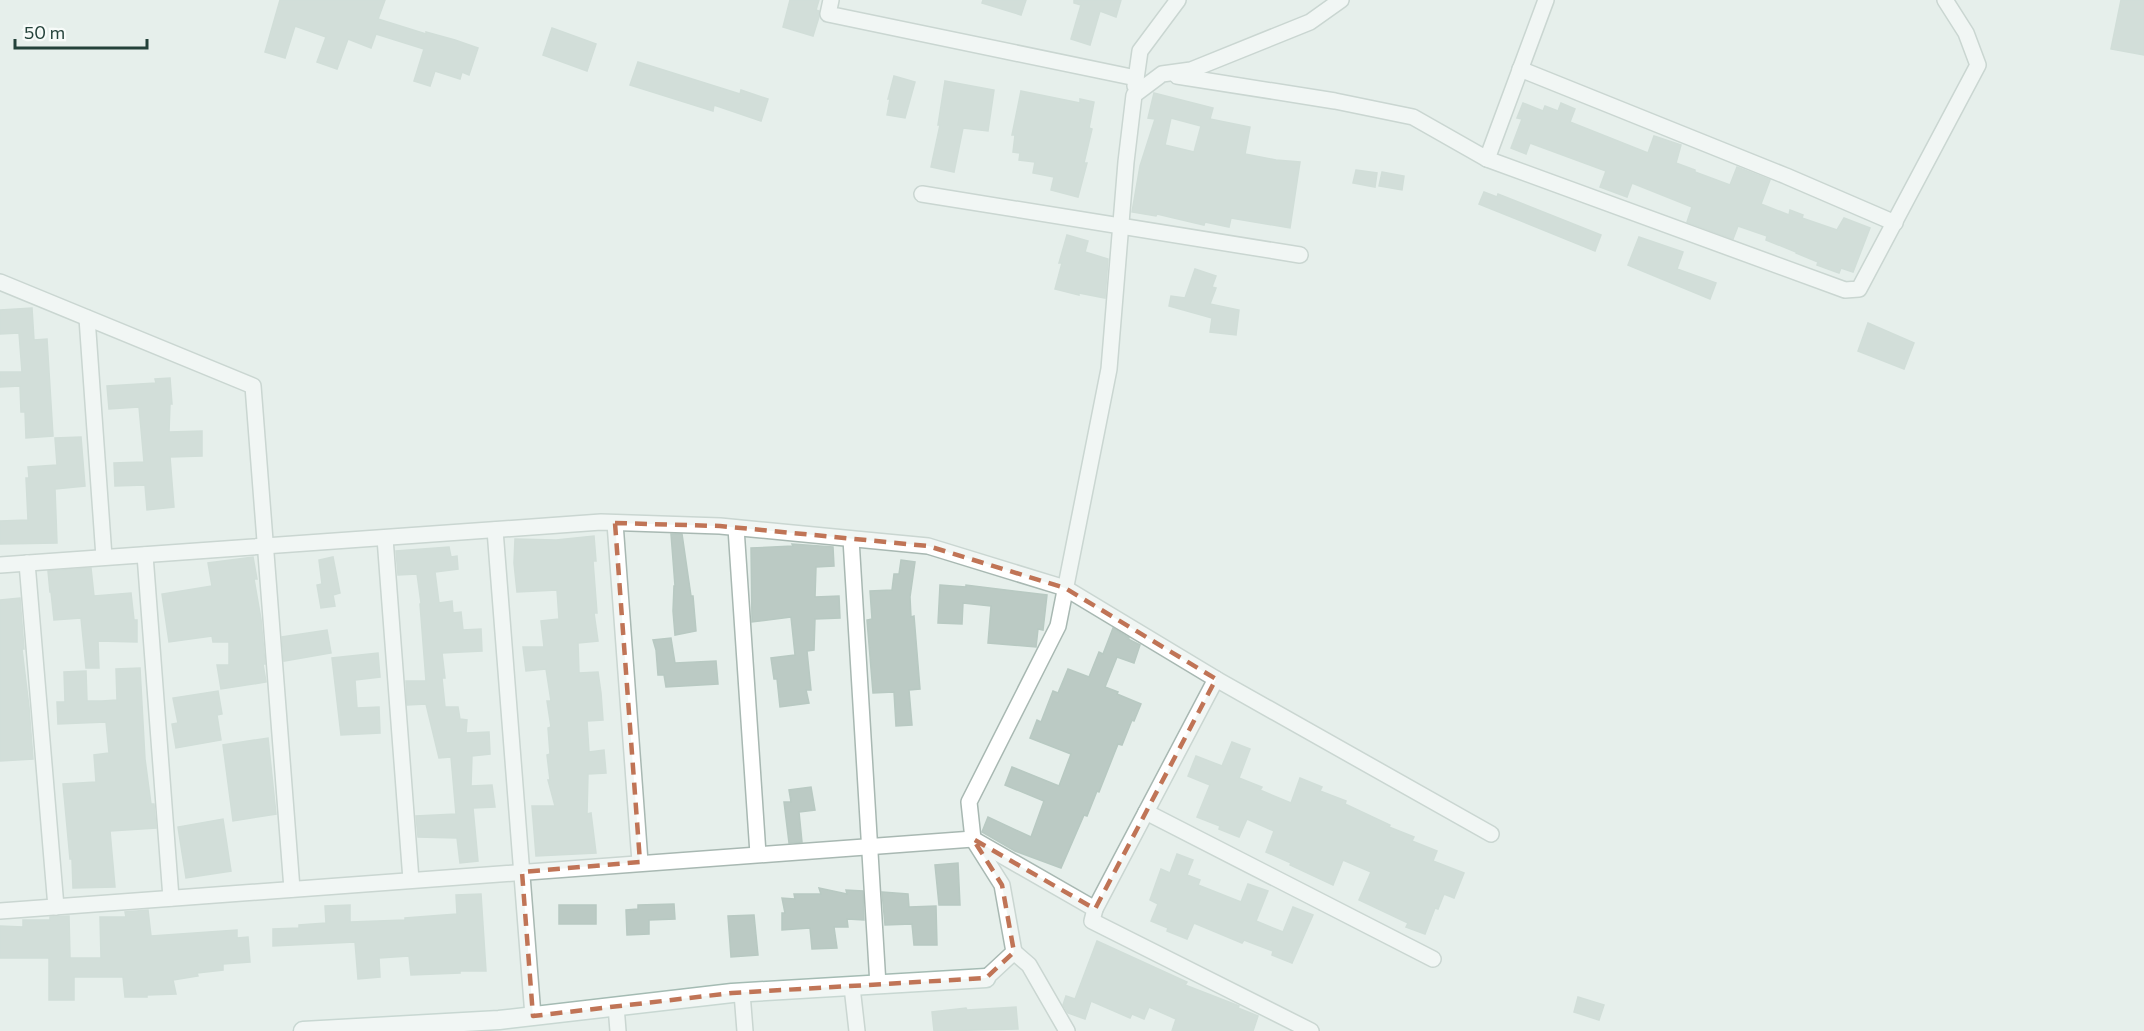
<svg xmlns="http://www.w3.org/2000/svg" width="2144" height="1031" viewBox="0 0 2144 1031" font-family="Commissioner,sans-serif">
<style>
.building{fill:#bbcac4;stroke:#b8c9c2;stroke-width:1.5;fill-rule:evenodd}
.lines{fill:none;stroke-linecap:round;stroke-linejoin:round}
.street-casing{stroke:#a8b8b2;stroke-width:18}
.secondary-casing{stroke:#a4bbb3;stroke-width:21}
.street{stroke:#fff;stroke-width:15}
.secondary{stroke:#fff;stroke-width:18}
.marked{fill:none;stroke:#c07456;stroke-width:4.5;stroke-dasharray:12 8;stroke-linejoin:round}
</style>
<rect width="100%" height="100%" fill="#e6efeb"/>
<g class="building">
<path d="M280,0h105l-7,19 48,15v-2l29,8 23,8 -9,27 -7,-3 -2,7 -25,-8 -5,15 -16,-5 10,-32 -48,-15 -5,14 -23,-9 -11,30 -20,-7 9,-25 -31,-11 -10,32 -20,-6z"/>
<path d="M790,0h29l-3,10 3,1v6l-6,19 -30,-9z"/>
<path d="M983,0h43l-5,15 -39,-12z"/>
<path d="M1074,0h47l-5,17 -16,-6 -10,34 -19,-6 10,-34 -7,-2z"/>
<path d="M2121,0h23v55l-33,-6z"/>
<path d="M552,28l44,16 -9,27 -44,-16z"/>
<path d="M638,62l102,32 1,-4 27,9 -7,22 -47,-16 -1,6 -83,-26z"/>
<path d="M894,76l21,6 -10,36 -18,-3 3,-16h-2z"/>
<path d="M945,81l49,9 -6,41 -25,-3 -9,44 -23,-5 9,-42h-2z"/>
<path d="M1021,91l59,12v-4l14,3 -5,26 3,1 -8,34h3l-9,34 -27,-7 3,-13 -21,-4 2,-11 -16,-2 1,-7 -7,-1 2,-17h-3z"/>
<path d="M1154,93l59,15 -3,11 40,8 -5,27 31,6 24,2 -10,66 -59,-10 -2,9 -24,-5 -1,3 -47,-11 -1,2 -24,-4 8,-46 15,-47 -7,-1zM1171,118l30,8 -7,26 -29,-7z"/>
<path d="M1523,103l20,8 2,-5 13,5 3,-8 14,6 -5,13 78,31 6,-17 27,9 -5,18 19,7v2l35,13 7,-18 33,13 -9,24 28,11 1,-5 13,5 -1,3 35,12 7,-12 26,10 -17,44 -12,-4 -2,5 -22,-8 1,-3 -22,-9v-1l-30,-12 1,-4 -29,-10 -5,13 -46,-17 5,-15 -60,-24 -5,14 -27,-10 6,-16 -76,-28 -4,11 -15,-6 11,-29 -5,-1z"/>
<path d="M1356,170l21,3 -2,14 -22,-4z"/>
<path d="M1382,172l22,4 -2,14 -23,-4z"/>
<path d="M1484,192l13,5 1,-3 103,41 -6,16 -116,-47z"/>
<path d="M1067,235l21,6 -3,11 23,7 -3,39 -26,-5v2l-24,-6 7,-26h-3z"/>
<path d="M1639,237l44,15 -6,17 39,14 -6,16 -82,-34z"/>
<path d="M1195,269l21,7 -4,11 4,1 -6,16 29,6 -3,25 -26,-3 2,-14 -43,-12 2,-10 14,2z"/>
<path d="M32,308l2,32 13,-1 6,97 -27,2 -1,-26h-4l-1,-26 -20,1v-15h22l-3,-39 -19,1v-24z"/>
<path d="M1868,323l46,20 -10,26 -46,-18z"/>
<path d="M170,378l2,26h-2l-1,28 33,-1v25l-32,1 4,50 -27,3 -2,-25 -30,1 -1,-23 30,-1 -5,-55 -30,2 -2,-23 49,-3 -1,-4z"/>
<path d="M81,437l4,49 -30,3 2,54 -57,1v-23l28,-1 -2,-42h3l-1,-11 29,-2 -2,-27z"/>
<path d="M671,534h11l9,62h2l3,35 -21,4 -2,-24 1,-25h1z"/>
<path d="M594,536l2,25h-3l4,52h-3l4,28 -20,2 1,30 19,-1 3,21 2,27 -16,1 2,31 15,-2 2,23 -18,1 -1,40 4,-1 5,40 -60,3 -4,-50h23l-7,-26h2l-3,-25 3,-1 -2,-26 3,-1 -4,-26h4l-5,-32 -20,2 -3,-24h21l-3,-26 18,-2 -2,-29 -40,2 -3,-29 1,-24 41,1z"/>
<path d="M792,544l41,3 1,19 -18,1 -1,30 24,-1 1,22 -25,1 -1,31 -7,1 4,39h-5l3,13 -29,4 -3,-28h-3l-3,-21 24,-3 -4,-38 -39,5 -1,-74 42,-2z"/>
<path d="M449,547l2,10 6,-1 1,13 -23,3 4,31 13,-2 1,12 8,-1 2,18 18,-1 1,22 -40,2 3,25h-3l3,29h13l2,12 7,1 -1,13 23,-1 1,22 -18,2 -1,30 21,-1 3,22 -22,1 5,53 -18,2 -3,-25 -39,-1 -2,-21 40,-2 -5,-57 -12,1 -13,-54 -19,1 -1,-24h20l-6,-77 1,-1 -4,-29 -19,1 -2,-24z"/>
<path d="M253,557l4,22h-3l7,40 4,45h-2l3,18 -45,7 -4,-24h12v-23h-16l-1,-6 -43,6 -7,-48 50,-8 -4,-23z"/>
<path d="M333,557l7,36 -7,2 2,11 -14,2 -4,-23 5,-1 -3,-24z"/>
<path d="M901,560l14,2 -5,35 1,20 3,-1 6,73 -11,1 3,35 -16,1 -2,-34 -21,1 -6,-73 5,-1 -2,-28 22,-1 2,-16h5z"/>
<path d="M91,568l3,28 37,-3 3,27h3v22l-39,-1 1,27h-13l-5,-50 -27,2 -3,-28h-1l-2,-21z"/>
<path d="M940,585l26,2v-2l81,10 -4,35 -5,-1 -2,18 -48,-4 3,-37 -28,-3 -1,21 -24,-1z"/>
<path d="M20,598l4,51h-2l7,58 4,52 -33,2v-161z"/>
<path d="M1113,628l16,10 -1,1 12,6 -6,18 -17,-6 -12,30 13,5 -1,2 24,10 -7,17 -2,-1 -10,25 -4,-1 -19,48 -2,-1 -10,25 -3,-1 -23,53 -46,-17 -33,-19 6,-15 43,20 13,-36 -39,-16 7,-18 47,19 12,-32 -41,-16 7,-18 4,2 12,-31 5,2 10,-24 21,8 10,-25 4,2z"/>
<path d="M327,630l4,23 -47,8 -2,-24z"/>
<path d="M671,638l4,25 41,-2 2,23 -52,3 -2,-12h-6l-2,-25 -3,-10z"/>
<path d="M378,653l2,24 -25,3 2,28 22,-1 1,26 -39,2 -9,-77z"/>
<path d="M140,668l5,91 6,45h3l2,24 -46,3 5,56 -42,1 -1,-29h-2l-7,-75 33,-2 -2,-27 15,-2 -3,-31 -48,2 -1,-22h8l-1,-30 22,-1 1,30h15l15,-1 -1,-31z"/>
<path d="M218,691l4,23 -5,1 4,25 -45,8 -4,-24 6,-1 -5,-25z"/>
<path d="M268,738l8,76 -43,7 -10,-76z"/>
<path d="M1232,742l18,7 -11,29 23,9 -2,3 31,13 9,-25 22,9 -2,4 26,10 -1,3 45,21 -1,2 25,10 -2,4 25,10 -4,10 31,12 -10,25 -10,-4 -6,15 -3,-1 -10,26 -19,-7 2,-4 -49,-23 12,-28 -28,-12 -10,25 -43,-20 1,-2 -25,-11 8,-21 -27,-12 -8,18 -20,-8 1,-3 -23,-9 13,-32 -22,-9 8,-20 26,10z"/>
<path d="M811,787l4,23 -16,2 3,30 -13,1 -5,-41h7l-2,-12z"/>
<path d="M223,819l8,52 -45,7 -8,-51z"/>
<path d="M1177,854l16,6 -6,15 13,5 -2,5 43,17 7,-18 20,7 -12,30 27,11 10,-25 20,8 -21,48 -20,-8 1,-4 -29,-11 -2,3 -48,-20 -7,16 -20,-8 1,-3 -17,-7 7,-17 -8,-4 11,-31 9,4z"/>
<path d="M958,863l2,42h-21l-4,-40z"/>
<path d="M819,888l28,6 -1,-4 17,1 1,29 -17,-1 1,8h-14l3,21 -25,1 -2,-21 -28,2v-17h3l-3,-15 13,1 -1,-5h27z"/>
<path d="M882,892l26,2 1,13 27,-1 1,39h-23l-2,-21 -27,1z"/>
<path d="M481,894l5,77h-26v2l-49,2 -2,-19 -30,2 1,19 -22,2 -3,-37 -82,4v-17l26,-1v-3l27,-2 -1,-17 25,-1v17l55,-2v-2l52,-4 -1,-19z"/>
<path d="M674,904l1,15 -26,1v14l-22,1 -1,-25 12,-1v-4z"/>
<rect x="559" y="905" width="37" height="19"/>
<path d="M148,910l3,26 86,-6v8l11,-1 2,25 -27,2v6l-26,3 1,3 -25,4 3,14 -29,1v2h-22l-2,-20h-49v23h-25v-42h-49v-32l23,1v-7h27v-3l19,-1 1,42h31l-1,-41h26l-1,-5z"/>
<path d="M754,915l4,40 -27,2 -3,-41z"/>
<path d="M1097,941l90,41 -2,3 54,21 -1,2 20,8 -5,15h-81l4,-12 -27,-12 -5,12 -12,-5 -2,4 -39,-17 -6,18 -17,-6 -5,-8 3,-9 9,3z"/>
<path d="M1578,997l26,8 -5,15 -25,-8z"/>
<path d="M1016,1007l2,22 -84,2 -2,-19 34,-4 1,2z"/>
</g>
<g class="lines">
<g class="street-casing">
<g id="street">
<path d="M831,0l-3,14 308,64"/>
<path d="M1520,69l266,107 109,47"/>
<path d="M1177,76l158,25 78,16 74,42 358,131 14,-1 119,-224 -12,-32 -21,-33"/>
<path d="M1135,86l5,-35 38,-51"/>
<path d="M1487,159l59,-159"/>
<path d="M922,194l378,61"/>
<path d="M0,282l253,104 39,503"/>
<path d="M87,318l17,239"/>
<path d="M615,523l25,339"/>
<path d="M736,528l22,326"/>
<path d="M495,530l38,486"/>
<path d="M385,538l26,342"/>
<path d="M851,539l27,446"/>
<path d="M145,555l26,343"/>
<path d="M27,563l29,344"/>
<path d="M0,565l601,-43 119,4 208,20 137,42 151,91 275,155"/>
<path d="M1146,812l287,147"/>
<path d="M1095,909l121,-230"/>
<path d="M0,911l973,-72 122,70 -3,12 219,110"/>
<path d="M1014,952l15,13 38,66"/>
<path d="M986,978l28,-26 -12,-67 -29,-46 -4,-37 89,-176 51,-257 17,-207 8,-67 28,-21 29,-4 119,-48 31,-22"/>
<path d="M852,987l5,44"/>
<path d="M742,993l3,38"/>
<path d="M616,1006l2,25"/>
</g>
</g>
<g class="secondary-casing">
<path id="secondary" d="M303,1031l196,-11 233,-27 254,-15"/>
</g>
<use href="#street" class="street"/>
<use href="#secondary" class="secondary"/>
</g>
<path d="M0 0H2144V1031H0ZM615,523l105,3 208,20 137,42 151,91 -121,230 -122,-70 29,46 12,67 -28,26 -254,15 -199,23 -11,-144 118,-10z" fill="#e6efeb" fill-opacity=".55" fill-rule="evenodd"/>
<path class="marked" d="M615,523l105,3 208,20 137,42 151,91 -121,230 -122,-70 29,46 12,67 -28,26 -254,15 -199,23 -11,-144 118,-10z"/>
<path d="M15 39v9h132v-9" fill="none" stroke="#24423a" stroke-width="3"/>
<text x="24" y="39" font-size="18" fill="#24423a" stroke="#f7fbf9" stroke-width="4.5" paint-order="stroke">50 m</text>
</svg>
